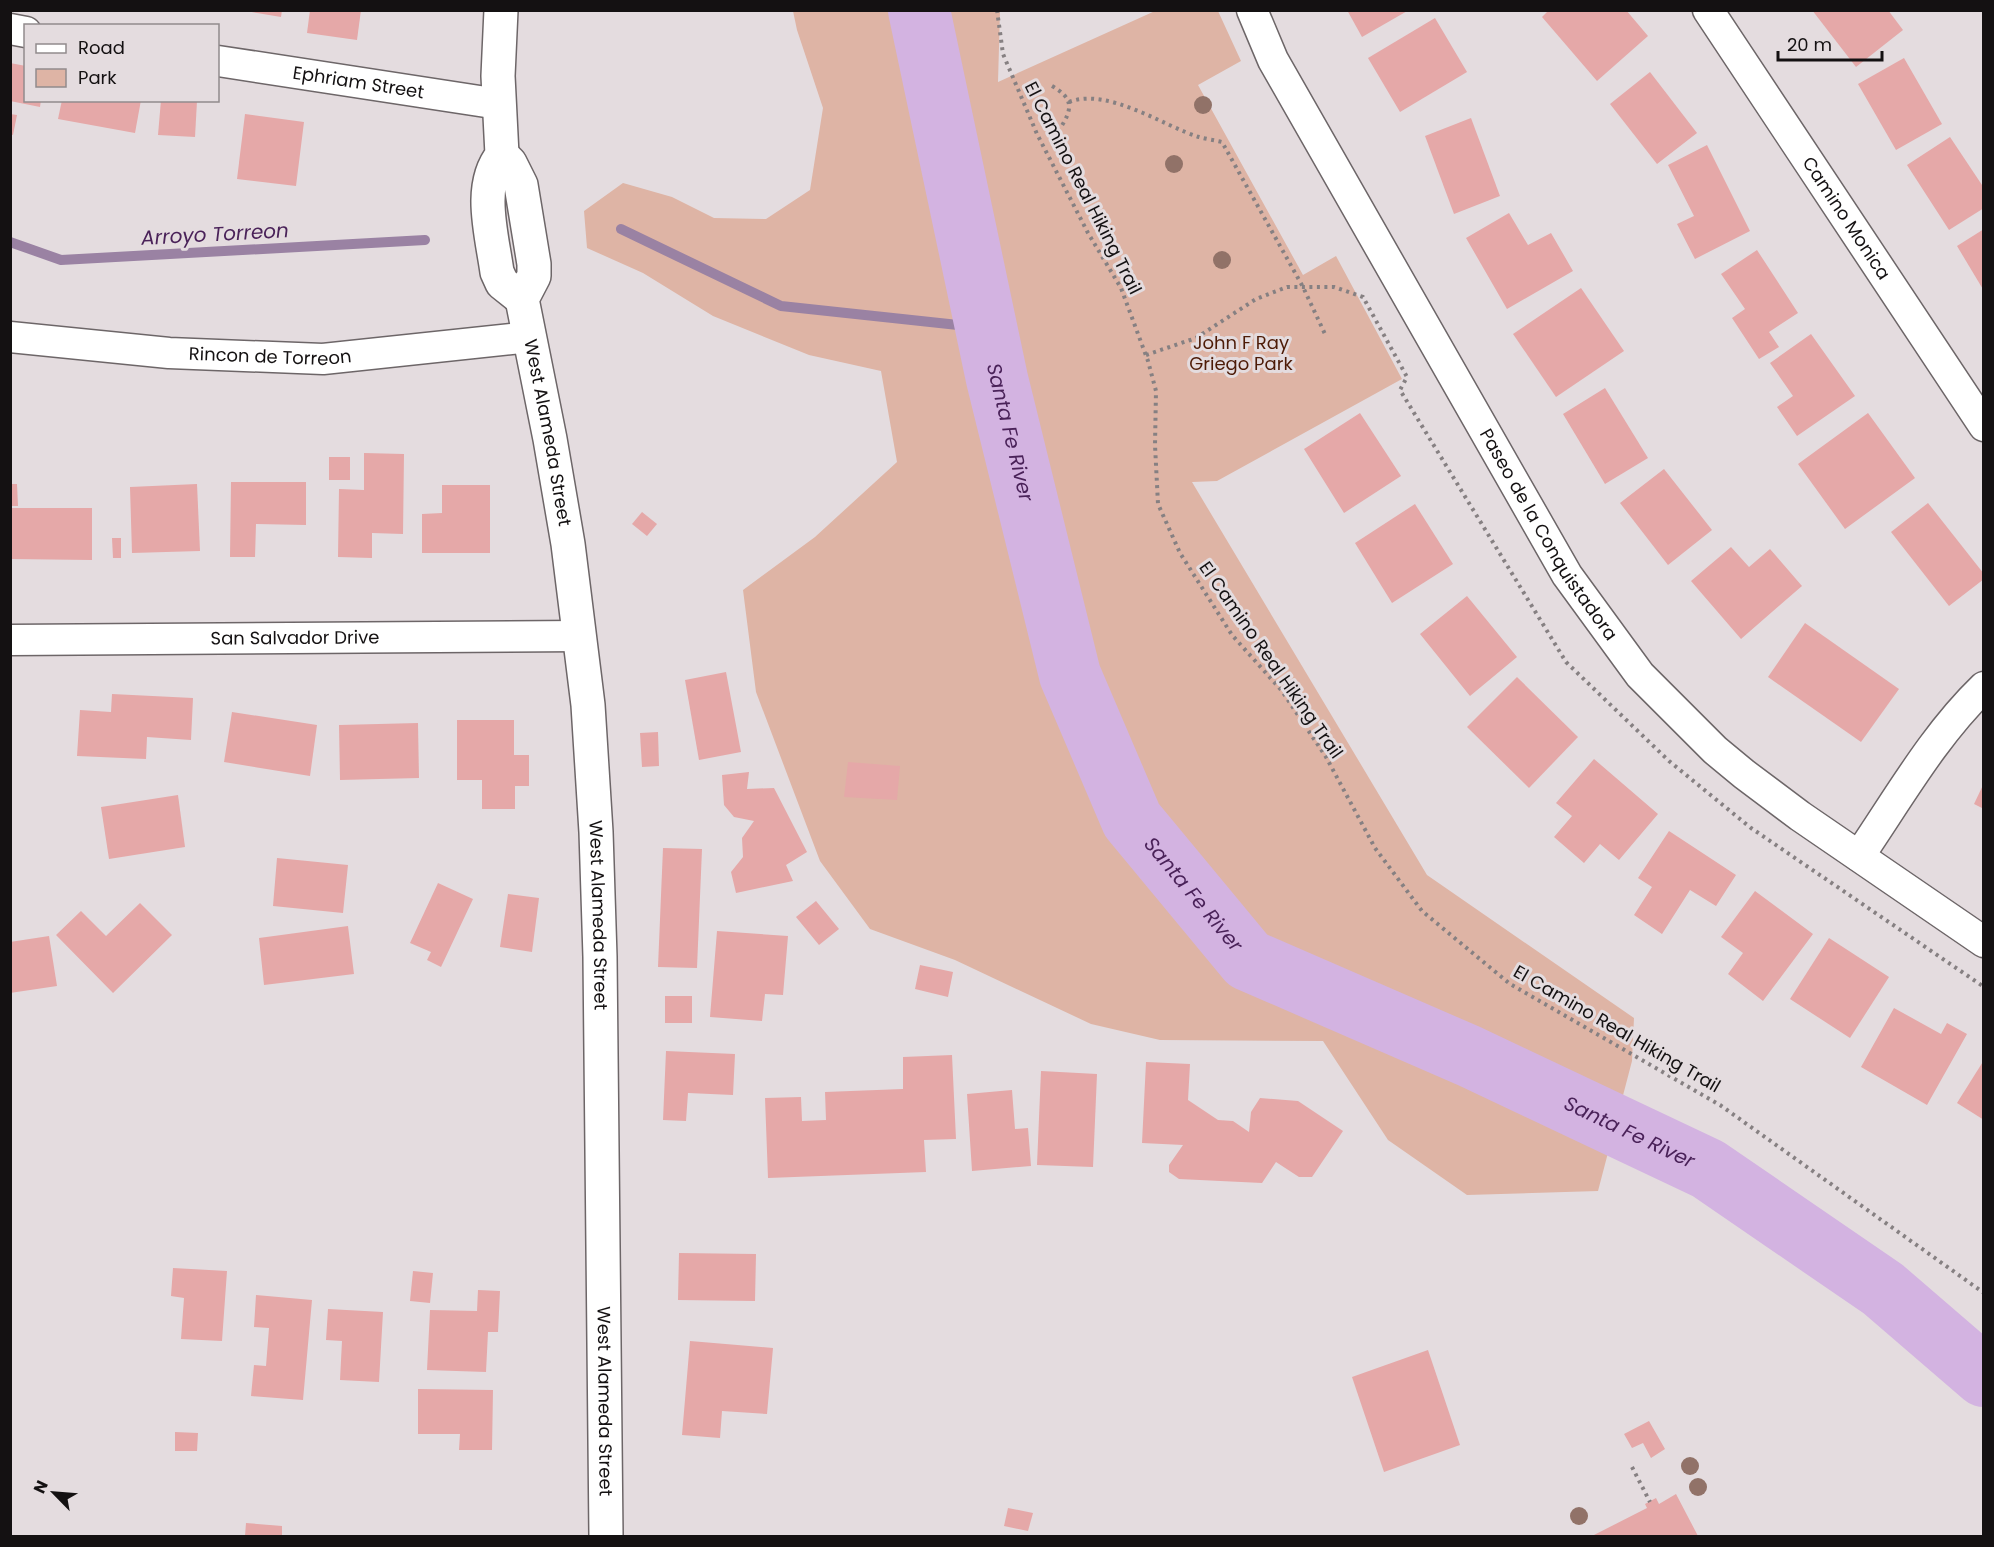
<svg xmlns="http://www.w3.org/2000/svg" width="1994" height="1547" viewBox="0 0 1994 1547" font-family="Poppins,sans-serif">
<style>
.green{fill:#deb4a5}
.lines{fill:none;stroke-linecap:round;stroke-linejoin:round}
.stream{stroke:#9a82a3;stroke-width:10}
.river{stroke:#d3b3e1;stroke-width:62}
.building{fill:#e5a8a8}
.minor-casing{stroke:#6d6668;stroke-width:33}
.tertiary-casing{stroke:#6d6668;stroke-width:36}
.path{stroke:#868082;stroke-width:4;stroke-dasharray:3 4.5;stroke-linecap:butt}
.minor{stroke:#fff;stroke-width:30}
.tertiary{stroke:#fff;stroke-width:33}
.tree{fill:#917268}
.labels{text-anchor:middle;stroke-width:6;stroke-linejoin:round;paint-order:stroke}
.street-label{font-size:18px;fill:#141112;stroke:#e4dcdf}
.park-label{font-size:18px;fill:#4d1b07;stroke:#e4dcdf}
.water-label{font-size:20px;font-style:italic;fill:#4a2259;stroke:#e4dcdf}
</style>
<rect width="100%" height="100%" fill="#e4dcdf"/>
<path class="green" d="M793,11h207l-2,71 157,-71h63l23,50 -43,24 105,190 33,-19 66,123 -185,102 -25,1 235,393 207,143 -2,43 -34,130 -131,4 -79,-55 -65,-99 -163,-1 -69,-16 -136,-64 -85,-31 -50,-68 -64,-169 -13,-102 72,-53 82,-75 -16,-91 -72,-16 -96,-39 -70,-43 -56,-25 -3,-37 39,-28 49,14 42,21 52,1 44,-29 13,-82 -26,-78z"/>
<g class="lines">
<g class="stream">
<path d="M621,229l160,77 205,22"/>
<path d="M10,242l51,18 364,-20"/>
</g>
<path class="river" id="s1" d="M919,10l78,369 73,296 62,145 116,140 221,96 239,113 175,120 101,87"/>
</g>
<g class="building">
<path d="M240,10h42l-1,7z"/>
<path d="M310,10h51l-4,30 -50,-7z"/>
<path d="M1347,10h62l-47,27z"/>
<path d="M1549,10h77l22,26 -51,45 -55,-64z"/>
<path d="M1812,10h76l15,20 -47,37z"/>
<path d="M1435,18l32,54 -67,40 -32,-54z"/>
<path d="M1904,58l38,66 -46,26 -38,-66z"/>
<path d="M10,63l16,3v34h15l-1,7 -30,-6z"/>
<path d="M1650,72l47,61 -40,31 -47,-60z"/>
<path d="M62,100h79l-6,33 -77,-14z"/>
<path d="M161,100l36,1 -2,36 -37,-2z"/>
<path d="M10,114l7,1 -4,20 -3,-1z"/>
<path d="M245,114l59,8 -8,64 -59,-7z"/>
<path d="M1471,118l29,78 -46,18 -29,-78z"/>
<path d="M1950,137l34,51v20l-35,22 -42,-65z"/>
<path d="M1707,145l43,86 -55,28 -18,-35 17,-8 -26,-51z"/>
<path d="M1509,213l19,32 23,-12 22,38 -66,38 -41,-71z"/>
<path d="M1984,229v62l-27,-45z"/>
<path d="M1757,250l41,63 -29,19 10,15 -20,12 -27,-41 13,-9 -24,-35z"/>
<path d="M1581,288l43,63 -68,46 -43,-63z"/>
<path d="M1811,334l44,62 -58,40 -20,-29 16,-11 -23,-33z"/>
<path d="M1605,388l43,70 -43,26 -42,-70z"/>
<path d="M1360,413l41,63 -57,37 -40,-64z"/>
<path d="M1868,413l47,65 -70,51 -47,-65z"/>
<path d="M364,453l40,1 -1,80 -31,-1v25l-34,-1 1,-68 25,1z"/>
<rect x="329" y="457" width="21" height="23"/>
<path d="M1664,469l48,61 -44,35 -48,-62z"/>
<path d="M231,482h75v43l-50,-1 -1,33h-25z"/>
<path d="M10,484h7l1,22h-8z"/>
<path d="M197,484l3,67 -68,2 -2,-66z"/>
<path d="M442,485h48v68h-68v-39l20,-1z"/>
<path d="M1928,503l56,71v5l-35,27 -58,-74z"/>
<path d="M1415,504l38,60 -61,39 -37,-60z"/>
<path d="M10,508h82v52l-82,-1z"/>
<path d="M642,512l15,12 -10,12 -15,-12z"/>
<path d="M112,538h9v20h-8z"/>
<path d="M1731,547l18,20 21,-18 32,37 -61,53 -50,-58z"/>
<path d="M1467,596l50,61 -47,39 -50,-62z"/>
<path d="M1805,623l94,66 -38,53 -93,-65z"/>
<path d="M726,672l15,80 -42,8 -14,-80z"/>
<path d="M1517,677l61,60 -49,51 -62,-61z"/>
<path d="M112,694l81,4 -2,42 -44,-3 -1,22 -69,-3 3,-46 31,2z"/>
<path d="M232,712l85,13 -7,51 -86,-14z"/>
<path d="M457,720h57v35h15v31h-14v23h-33v-29h-25z"/>
<path d="M418,723l1,55 -79,2 -1,-55z"/>
<path d="M658,732l1,34 -17,1 -2,-34z"/>
<path d="M1594,759l64,55 -39,46 -19,-16 -16,19 -30,-26 18,-21 -16,-13z"/>
<path d="M848,762l52,4 -3,34 -53,-3z"/>
<path d="M749,772l-2,17 27,-1 33,64 -21,13 7,16 -57,12 -5,-21 12,-15 -1,-19 12,-17 -20,-4 -10,-12 -2,-30z"/>
<path d="M1984,783v26l-10,-5z"/>
<path d="M178,795l7,52 -76,12 -8,-52z"/>
<path d="M1669,831l67,44 -20,31 -26,-16 -28,44 -28,-19 18,-28 -14,-9z"/>
<path d="M663,848l39,1 -5,119 -39,-1z"/>
<path d="M277,858l71,7 -5,48 -70,-7z"/>
<path d="M438,883l35,16 -32,68 -14,-7 4,-8 -21,-9z"/>
<path d="M1755,891l58,43 -50,67 -35,-27 15,-21 -22,-16z"/>
<path d="M508,894l31,4 -7,54 -32,-5z"/>
<path d="M816,901l23,28 -20,16 -23,-28z"/>
<path d="M140,903l32,32 -59,58 -57,-58 25,-24 25,25z"/>
<path d="M348,926l6,48 -90,11 -5,-47z"/>
<path d="M717,931l71,5 -5,59 -18,-1 -3,27 -52,-4z"/>
<path d="M49,936l8,50 -47,7v-51z"/>
<path d="M1829,938l60,39 -39,61 -60,-39z"/>
<path d="M920,965l33,7 -5,25 -33,-8z"/>
<rect x="665" y="996" width="27" height="27"/>
<path d="M1894,1008l47,26 6,-11 20,11 -40,71 -66,-38z"/>
<path d="M666,1051l69,3 -2,41 -45,-2 -2,28 -23,-1z"/>
<path d="M952,1055l4,84 -32,1 2,32 -158,6 -3,-80 36,-1 1,24 24,-1 -1,-28 78,-3v-32z"/>
<path d="M1984,1060v60l-27,-17z"/>
<path d="M1146,1062l44,2 -2,36 30,20 15,1 16,11 2,-20 9,-14 38,3 45,30 -31,46h-13l-23,-15 -14,21 -83,-4 -10,-7v-7l14,-20 -41,-2z"/>
<path d="M1041,1071l56,3 -4,93 -56,-2z"/>
<path d="M1012,1090l3,39 13,-1 3,38 -59,5 -5,-77z"/>
<path d="M679,1253l77,1 -1,47 -77,-1z"/>
<path d="M173,1268l54,3 -5,70 -41,-2 3,-41 -13,-2z"/>
<path d="M413,1271l20,2 -3,30 -20,-2z"/>
<path d="M478,1290l22,1 -2,41h-10l-2,40 -59,-2 3,-60 47,1z"/>
<path d="M256,1295l56,5 -9,100 -52,-4 3,-31 12,1 3,-38 -15,-1z"/>
<path d="M328,1309l55,3 -4,70 -39,-2 2,-39 -16,-1z"/>
<path d="M690,1341l83,7 -6,66 -45,-3 -2,27 -38,-3z"/>
<path d="M1428,1350l32,95 -76,27 -32,-95z"/>
<path d="M418,1389l75,1 -1,60h-33l1,-16h-42z"/>
<path d="M1649,1421l16,28 -14,9 -8,-15 -11,5 -8,-14z"/>
<path d="M175,1432l23,1 -1,18h-22z"/>
<path d="M1676,1494l22,42h-106l55,-28 -2,-4 11,-6 3,6z"/>
<path d="M1008,1508l25,5 -5,18 -24,-5z"/>
<path d="M246,1523l36,3v10h-37z"/>
</g>
<g class="lines">
<g class="minor-casing">
<g id="minor">
<path id="s2" d="M1252,10l21,50 294,515 73,100 75,75 29,24 56,42 184,126"/>
<path id="s3" d="M1708,10l276,416"/>
<path d="M10,29l16,3"/>
<path id="s4" d="M218,61l281,43"/>
<path id="s5" d="M10,337l159,16 154,6 207,-22"/>
<path id="s6" d="M10,640l570,-4"/>
<path d="M1859,856c39,-57 75,-121 125,-169"/>
</g>
</g>
<g class="tertiary-casing">
<g id="tertiary">
<path d="M501,10l-3,66 4,79c-25,31 -10,80 -5,117l5,11 20,16"/>
<path id="s7" d="M502,155l8,8 11,22 13,79v12l-12,23 28,140 18,105 20,161 8,127 4,125 6,579"/>
</g>
</g>
<g class="path">
<path d="M997,10l6,44 34,80 51,99 33,55 27,73 8,30 -1,54 3,59 22,49 52,82 50,56 44,66 49,91 47,63 88,73 210,121 264,188"/>
<path d="M1052,86c21,12 21,22 9,41"/>
<path d="M1069,102c39,-15 94,24 130,35 7,2 15,3 23,5l81,145 22,47"/>
<path d="M1146,355l50,-17 60,-39 31,-12h47l29,10 44,80 -7,13 166,272 103,99 82,67 233,159"/>
<path d="M1632,1467l18,35"/>
</g>
<use href="#minor" class="minor"/>
<use href="#tertiary" class="tertiary"/>
</g>
<g class="tree">
<circle cx="1203" cy="105" r="9"/>
<circle cx="1174" cy="164" r="9"/>
<circle cx="1222" cy="260" r="9"/>
<circle cx="1690" cy="1466" r="9"/>
<circle cx="1698" cy="1487" r="9"/>
<circle cx="1579" cy="1516" r="9"/>
</g>
<g class="labels">
<g class="street-label">
<text dy="6" stroke="none"><textPath href="#s4" startOffset="142">Ephriam Street</textPath></text>
<text transform="translate(1083 188) rotate(63)" y="6">El Camino Real Hiking Trail</text>
<text dy="6" stroke="none"><textPath href="#s3" startOffset="250">Camino Monica</textPath></text>
<text dy="6" stroke="none"><textPath href="#s5" startOffset="261">Rincon de Torreon</textPath></text>
<text dy="6" stroke="none"><textPath href="#s7" startOffset="290">West Alameda Street</textPath></text>
<text dy="6" stroke="none"><textPath href="#s2" startOffset="603">Paseo de la Conquistadora</textPath></text>
<text dy="6" stroke="none"><textPath href="#s6" startOffset="285">San Salvador Drive</textPath></text>
<text transform="translate(1271 660) rotate(55)" y="6">El Camino Real Hiking Trail</text>
<text dy="6" stroke="none"><textPath href="#s7" startOffset="776">West Alameda Street</textPath></text>
<text transform="translate(1617 1029) rotate(30)" y="6">El Camino Real Hiking Trail</text>
<text dy="6" stroke="none"><textPath href="#s7" startOffset="1262">West Alameda Street</textPath></text>
</g>
<g class="park-label">
<text x="1241" y="349">John F Ray<tspan x="1241" dy="21">Griego Park</tspan></text>
</g>
<g class="water-label">
<text transform="translate(215 234) rotate(-3)" y="7">Arroyo Torreon</text>
<text dy="7" stroke="none"><textPath href="#s1" startOffset="432">Santa Fe River</textPath></text>
<text dy="7" stroke="none"><textPath href="#s1" startOffset="936">Santa Fe River</textPath></text>
<text dy="7" stroke="none"><textPath href="#s1" startOffset="1440">Santa Fe River</textPath></text>
</g>
</g>
<rect width="1994" height="1547" fill="none" stroke="#141112" stroke-width="24"/>
<rect x="24" y="24" width="195" height="78" fill="#e4dcdf" stroke="#918b8d" stroke-width="1.5"/>
<rect x="36" y="44" width="30" height="9" fill="#ffffff" stroke="#918b8d" stroke-width="1.5"/>
<text x="78" y="54" font-size="18" fill="#141112">Road</text>
<rect x="36" y="69" width="30" height="18" fill="#deb4a5" stroke="#918b8d" stroke-width="1.5"/>
<text x="78" y="84" font-size="18" fill="#141112">Park</text>
<g transform="translate(54 1493) rotate(295)" stroke="#e4dcdf" stroke-width="4.5" paint-order="stroke">
<path d="M0-4.5L10 22L0 15L-10 22Z" fill="#141112"/>
<text y="-9" font-size="16" font-weight="bold" text-anchor="middle" fill="#141112">N</text>
</g>
<path d="M1778 51v9h104v-9" fill="none" stroke="#141112" stroke-width="3"/>
<text x="1787" y="51" font-size="18" fill="#141112" stroke="#e4dcdf" stroke-width="4.5" paint-order="stroke">20 m</text>
</svg>
